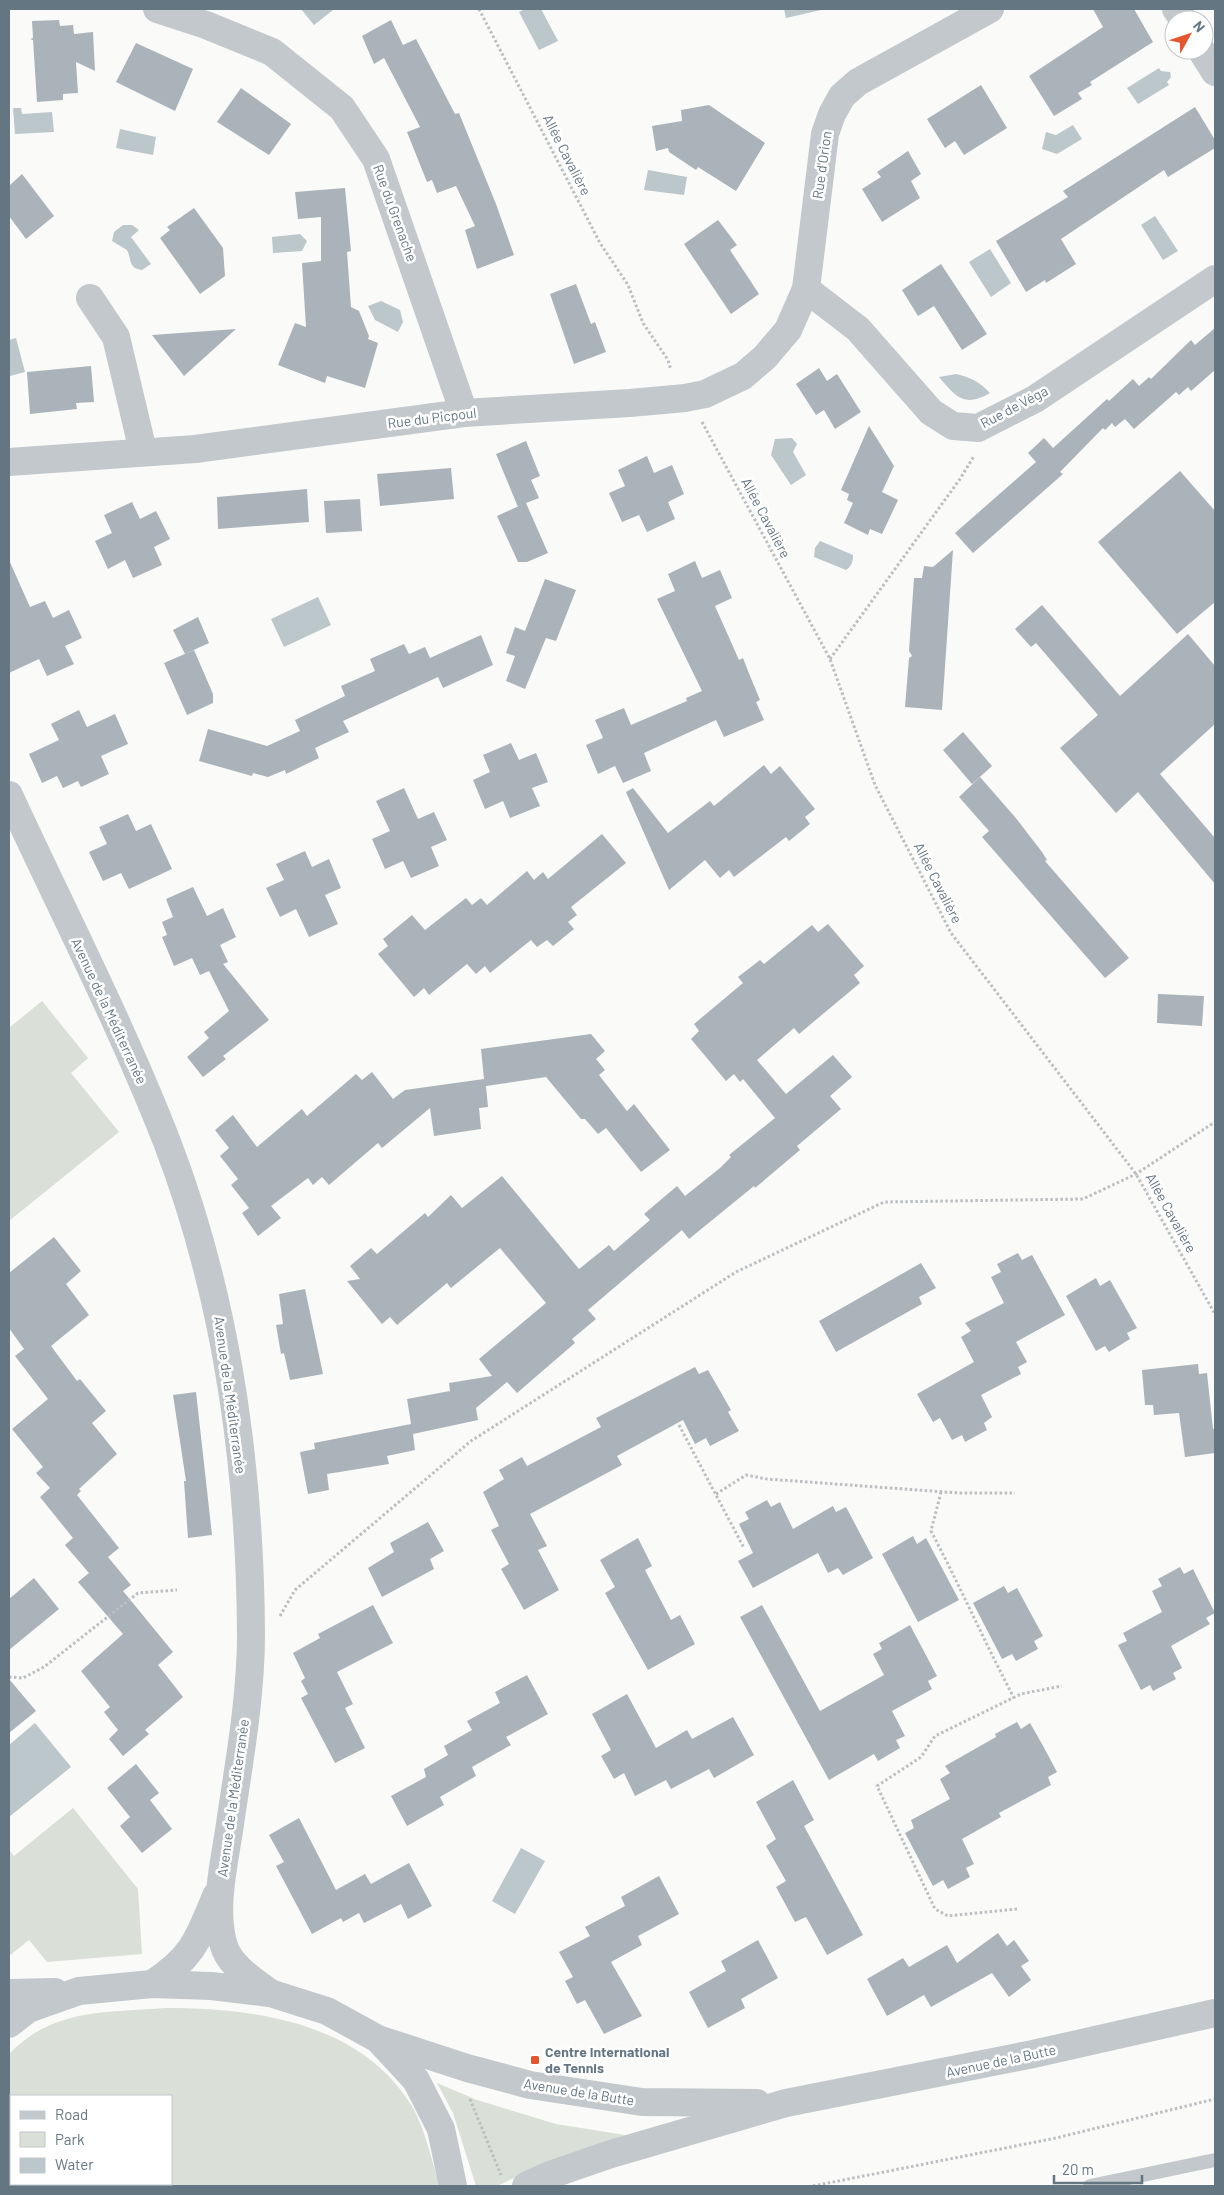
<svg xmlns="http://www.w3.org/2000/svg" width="1224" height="2195" viewBox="0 0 1224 2195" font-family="Barlow,sans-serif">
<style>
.green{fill:#dadfd7;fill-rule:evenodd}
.water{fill:#bbc7cb}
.building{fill:#aab3b9}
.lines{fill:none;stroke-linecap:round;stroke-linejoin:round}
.path{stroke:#bbbfc2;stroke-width:3;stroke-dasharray:2.5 2.5;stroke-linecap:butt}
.service{stroke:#c3c8cc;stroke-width:14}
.minor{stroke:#c3c8cc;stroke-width:28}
.tertiary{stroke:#c3c8cc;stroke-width:28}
.poi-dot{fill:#e4572e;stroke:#fff;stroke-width:2}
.labels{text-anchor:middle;stroke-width:5;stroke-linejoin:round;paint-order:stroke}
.street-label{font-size:14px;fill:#657683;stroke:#fff}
.poi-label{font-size:14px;font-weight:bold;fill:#657683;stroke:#fff;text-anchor:start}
</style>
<rect width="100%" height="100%" fill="#fafaf8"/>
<g class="green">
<path d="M42,1001l46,57 -17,15 48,59 -110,89v-193z"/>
<path d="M73,1808l65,81 4,65 -95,8 -18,-22 -20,16v-106l5,6z"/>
<path d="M165,2008c90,0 197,14 248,100 11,19 18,50 25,72v6h-428l-1,-132c44,-46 97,-41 156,-46zM11,2096h160v88h-160z"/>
<path d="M437,2083l40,17 79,24 69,11 -81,29 -47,22h-21l-23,-73z"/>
</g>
<g class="water">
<path d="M301,9h32v1l-19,15z"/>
<path d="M525,9h16l17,32 -19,9 -20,-38z"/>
<path d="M784,9h37v1l-35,8z"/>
<path d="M1159,68l2,3 9,1 1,5 -4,5 2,3 -31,19 -11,-16z"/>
<path d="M21,108l1,6 30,-2 2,20 -39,2 -2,-26z"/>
<path d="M1073,125l9,14 -25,15 -15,-5 4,-17 10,3z"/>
<path d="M120,129l36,8 -3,18 -37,-7z"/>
<path d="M648,170l39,7 -3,18 -40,-5z"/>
<path d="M1155,216l23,35 -15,9 -22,-35z"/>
<path d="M123,225h9l7,5 -8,7 20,27 -9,6c-14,-2 -10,-10 -15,-20l-15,-9 2,-9z"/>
<path d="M300,234l7,7 -5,10 -29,2 -1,-16z"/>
<path d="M990,249l21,34 -20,14 -22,-35z"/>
<path d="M381,301l19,9 3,12 -5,10 -23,-12 -7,-14z"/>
<path d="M16,338l9,34 -15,4 -1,-36z"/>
<path d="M956,374c14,3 24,8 34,19 -26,15 -34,4 -51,-16z"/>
<path d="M792,438l5,6 -4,8 13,23 -15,10 -20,-30 4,-16z"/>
<path d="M820,541l33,14c0,6 -1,11 -7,15l-32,-13 1,-9z"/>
<path d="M318,597l13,28 -47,22 -13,-28z"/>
<path d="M35,1723l36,44 -62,50v-72z"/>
<path d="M521,1848l24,13 -30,53 -23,-13z"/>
</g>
<g class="building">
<path d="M1093,9h41l19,33 -63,40 2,3 -14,8 4,6 -28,17 -25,-40 74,-49z"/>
<path d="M59,20l1,6 13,-1 1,9 19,-2 2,39 -19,-9 2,31 -15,1v6l-26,2 -4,-62 -3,-1 3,-1 -1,-17z"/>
<path d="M391,20l12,25 13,-6 39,75 4,-1 37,91 18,51 -37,14 -12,-39 10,-4 -19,-40 -19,7 -5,-13 -5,2 -20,-50 13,-5 -36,-69 -10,6 -12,-28z"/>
<path d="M136,43l57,26 -18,42 -59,-29z"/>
<path d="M981,85l26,43 -43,27 -9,-14 -10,7 -18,-29z"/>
<path d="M241,88l50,36 -22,31 -52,-33z"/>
<path d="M709,105l56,38 -29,48 -38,-24 -2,3 -27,-18 -1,-4 -12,3 -4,-25 30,-5 -1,-11z"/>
<path d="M1195,107l20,33v8l-47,29 -4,-7 -103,69 15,25 -30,19 -1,-3 -19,12 -30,-51 72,-44 -5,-6z"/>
<path d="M908,151l13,23 -10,7 9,17 -38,24 -20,-33 19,-12 -4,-5z"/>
<path d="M22,174l32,42 -28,23 -17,-23v-30z"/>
<path d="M345,188l6,63 -4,1 4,55 8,4 10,25 -1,3 10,4 -13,45 -38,-12 -2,7 -47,-18 17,-42 11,4 -4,-64 19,-2v-44l-23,2 -3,-27z"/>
<path d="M194,208l29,40 2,28 -25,18 -40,-56 10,-8 -3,-3z"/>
<path d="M718,220l19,25 -7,5 29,44 -28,20 -47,-70z"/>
<path d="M941,264l46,70 -25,16 -28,-44 -16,10 -16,-26z"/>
<path d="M576,284l15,40 4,-2 11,30 -32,12 -24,-70z"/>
<path d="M1215,328v42l-24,21 -3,-4 -9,8 -3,-3 -42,37 -9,-10 -10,8 -3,-4 -7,7 -2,-2 -43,44 3,2 -90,79 -18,-20 81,-71 -8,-9 16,-15 9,10 54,-49 2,2 24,-22 6,7 10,-9 2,2 40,-39 4,5z"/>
<path d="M236,329l-52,47 -32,-41z"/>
<path d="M91,366l3,36 -18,1 1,6 -47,5 -3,-42z"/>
<path d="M819,368l8,13 10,-7 24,38 -26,17 -11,-19 -8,5 -20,-31z"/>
<path d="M869,426l25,40 -12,26 16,8 -16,34 -12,-5 -2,6 -24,-12 9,-20 -6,-3 2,-6 -8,-4z"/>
<path d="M526,441l14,35 -9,4 8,18 -13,5 22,50 -21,9h-9l-21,-46 24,-11 -3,2 -22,-53z"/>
<path d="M647,456l7,17 18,-8 12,29 -16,8 7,17 -28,13 -8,-17 -17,7 -13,-29 16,-7 -7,-16z"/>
<path d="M451,468l3,31 -74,7 -3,-32z"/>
<path d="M1180,471l35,40v91l-38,32 -79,-92z"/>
<path d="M307,489l2,33 -91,7 -1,-32z"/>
<path d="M360,499l2,32 -36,2 -2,-32z"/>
<path d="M132,502l8,17 16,-8 14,28 -16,8 8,18 -29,13 -8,-18 -17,9 -13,-28 17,-8 -8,-18z"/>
<path d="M953,550l-11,160 -37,-3 4,-49 3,-2 -3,-5 5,-73h8l2,-12 9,1z"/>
<path d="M9,560l21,47 15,-6 8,17 16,-8 13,28 -17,8 9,18 -27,12 -8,-17 -30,14z"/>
<path d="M695,561l7,17 18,-8 12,28 -17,8 24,54 4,-2 5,13 12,29 -4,2 8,18 -40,17 -8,-17 -72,33 7,18 -28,12 -8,-17 -17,8 -12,-29 17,-7 -8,-18 29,-12 7,17 56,-24 -1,-3 16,-7 -45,-92 18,-8 -7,-17z"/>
<path d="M545,579l31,11 -20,51 -10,-3 -21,51 -19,-8 9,-25 -9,-3 9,-26 10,4z"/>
<path d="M1042,605l78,91 68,-62 27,32v58l-55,50 55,64v46l-77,-92 -22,21 -56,-65 38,-33 -62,-72 -5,4 -16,-18z"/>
<path d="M198,617l11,26 -24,11 -12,-24z"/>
<path d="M481,635l12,30 -50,23 -5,-11 -95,44 6,11 -34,16 4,10 -33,16 -1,-4 -17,7 -15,-4 -1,3 -53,-15 9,-32 59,17 33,-15 -5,-11 50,-24 -4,-10 34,-15 -5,-12 34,-15 5,10 16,-7 5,11z"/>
<path d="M194,650l19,44v9l-26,12 -23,-52z"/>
<path d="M79,710l8,17 28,-13 13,30 -27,12 8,18 -28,13 -3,-6 -15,7 -6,-12 -15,7 -13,-29 30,-14 -8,-16z"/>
<path d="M963,732l29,34 -20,18 -29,-34z"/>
<path d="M511,743l8,17 17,-7 12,29 -16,6 8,18 -30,12 -7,-17 -18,8 -12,-29 17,-8 -7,-17z"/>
<path d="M764,765l7,9 9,-8 35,43 -10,8 5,7 -21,17 -3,-4 -52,40 -5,-7 -9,8 -15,-18 -36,30 -43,-98 7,-4 35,45 42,-32 4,5z"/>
<path d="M980,777l35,40 27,35 5,8 -2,1 84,97 -24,20 -123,-141 7,-6 -30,-34z"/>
<path d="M404,788l14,31 16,-7 13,28 -16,7 8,19 -28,12 -8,-17 -18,8 -13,-30 18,-8 -14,-30z"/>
<path d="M128,814l8,17 15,-7 21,45 -43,20 -8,-16 -18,8 -14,-29 18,-8 -8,-17z"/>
<path d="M602,834l24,29 -55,44 6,8 -9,7 6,7 -21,17 -6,-6 -10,7 -6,-7 -41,33 -5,-7 -9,8 -9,-10 -38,31 -5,-7 -10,9 -36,-43 10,-8 -5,-7 29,-24 13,15 41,-32 6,7 9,-7 6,7 40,-34 7,9 9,-8 5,7z"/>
<path d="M305,851l7,16 17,-8 12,29 -16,7 13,29 -29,13 -13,-28 -16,8 -14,-29 18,-8 -8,-16z"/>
<path d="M193,887l14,29 16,-8 13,29 -16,8 8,17 -5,2 46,56 -46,36 3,3 -23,18 -16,-20 22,-19 -5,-6 25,-21 -20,-40 -9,4 -8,-17 -18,8 -12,-29 5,-2 -5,-13 11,-5 -7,-18z"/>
<path d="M828,924l36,42 -10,9 6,8 -61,51 -5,-6 -37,32 29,34 47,-39 19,22 -22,19 11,13 -44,37 3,4 -45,38 -1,-2 -65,53 -7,-9 -94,80 8,9 -24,20 3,4 -58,50 -10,-11 -31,26 2,12 -65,14 2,16 -28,6 2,8 -62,10 2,16 -21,4 -8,-42 15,-3 -1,-6 97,-19 -4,-25 43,-8 -1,-8 43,-7 -13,-17 67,-56 -46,-55 -49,40 -4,-5 -50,42 -7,-8 -8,7 -35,-43 13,-2 -10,-13 21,-18 6,6 48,-41 3,4 23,-22 11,13 40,-32 77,93 30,-24 5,6 36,-31 -6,-6 33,-28 8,10 35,-28 11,-11 -2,-2 46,-37 -32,-39 -3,3 -6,-8 -8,7 -35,-42 8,-8 -5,-7 49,-41 -5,-6 22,-17 4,4 48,-39 6,7z"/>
<path d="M1158,994l46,2 -2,30 -45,-3z"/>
<path d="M591,1034l14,17 -9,8 9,11 -6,5 28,36 7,-7 36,46 -29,22 -35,-44 -8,6 -13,-15h-4l-35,-42 -60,9 2,21 -9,1 2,21 -47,7 -4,-28 -48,40 -4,-5 -49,42 -7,-8 -9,8 -5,-7 -37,28 10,12 -23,18 -16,-23 7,-5 -18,-23 7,-6 -18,-23 9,-8 -14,-18 18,-15 24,32 45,-38 5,7 49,-42 6,6 10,-8 21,27 12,-9 79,-11 -3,-30z"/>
<path d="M54,1237l27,34 -15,13 23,31 -38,31 26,35 3,-2 26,32 -14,12 25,31 -38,35 2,2 -4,4 42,53 -11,9 23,28 -8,6 50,61 -15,13 25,32 -38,33 4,4 -26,22 -14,-17 9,-9 -14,-18 6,-5 -29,-36 42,-37 -45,-52 11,-9 -24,-28 8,-7 -33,-41 10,-9 -14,-15 7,-6 -31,-38 36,-30 -33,-43 9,-7 -15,-21v-55z"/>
<path d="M1018,1253l4,7 10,-5 33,60 -49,27 11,20 -9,5 3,7 -40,21 11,22 -8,6 3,7 -22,12 -3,-7 -10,5 -12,-22 -7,4 -16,-28 57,-32 -13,-25 10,-6 -6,-8 39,-20 -13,-26 10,-5 -4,-8z"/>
<path d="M921,1263l15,25 -17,9 3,7 -86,48 -17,-31z"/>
<path d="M1096,1278l4,8 10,-6 27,48 -10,5 3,6 -21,13 -4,-6 -9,5 -30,-55z"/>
<path d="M305,1289l18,85 -33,6 -6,-27 -3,1 -5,-29 7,-1 -4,-30z"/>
<path d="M1198,1364l1,10 8,-1 6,56 2,-1v25l-30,4 -6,-44 -25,2 -1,-10h-8l-3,-35z"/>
<path d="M695,1367l4,7 9,-4 23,40 -3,2 11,19 -29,15 -4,-8 -11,6 -12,-24 -66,36 5,9 -92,49 17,32 -9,4 21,40 -35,20 -23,-41 8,-5 -18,-34 8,-4 -16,-34 21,-13 -5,-9 23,-13 5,9 74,-39 -5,-9z"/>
<path d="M196,1392l16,143 -24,3 -4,-57h2l-13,-86z"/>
<path d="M767,1500l4,7 9,-5 13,27 40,-23 3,6 10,-5 27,51 -30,17 -5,-7 -10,5 -10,-20 -65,35 -15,-27 15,-8 -14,-29 10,-5 -4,-7z"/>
<path d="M428,1522l16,29 -14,8 4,10 -52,28 -14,-29 26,-16 -4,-9z"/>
<path d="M913,1536l4,8 9,-6 33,62 -41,22 -36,-68z"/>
<path d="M638,1538l14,28 -7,4 26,50 9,-5 15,29 -47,26 -43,-77 10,-6 -15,-27z"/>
<path d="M1180,1567l4,7 9,-5 22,44 -9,5 4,6 -39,22 11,22 -9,5 3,6 -23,12 -3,-6 -9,5 -23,-45 9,-4 -4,-8 39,-21 -10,-21 10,-5 -4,-7z"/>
<path d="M34,1578l25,31 -50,41v-51z"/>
<path d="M1004,1586l4,7 9,-5 26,48 -9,5 4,8 -22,12 -4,-7 -10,5 -29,-56z"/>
<path d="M373,1605l20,38 -56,29 16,32 -8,4 20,40 -30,15 -34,-65 7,-4 -7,-13 4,-3 -12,-25 27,-15 -2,-4z"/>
<path d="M762,1605l58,106 64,-36 -11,-21 9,-5 -3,-6 31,-18 27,51 -9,5 4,8 -40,22 13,25 -9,4 4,8 -22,13 -4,-7 -45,26 -89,-163z"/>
<path d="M527,1675l21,39 -42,23 5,8 -39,22 4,9 -36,21 4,8 -37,21 -16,-30 35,-19 -2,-8 24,-14 -4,-9 28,-16 -5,-9 33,-18 -5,-11z"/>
<path d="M9,1679l27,32 -27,22z"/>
<path d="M627,1694l29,54 31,-18 5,9 41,-22 21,38 -40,23 -5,-9 -38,20 -5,-9 -31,16 -11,-23 -10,6 -13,-23 10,-6 -19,-36z"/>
<path d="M1017,1722l4,7 9,-6 12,21 15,28 -9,5 3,8 -52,28 2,4 -39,22 12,25 -8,4 4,9 -22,12 -5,-9 -10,6 -28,-53 9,-5 -3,-8 39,-21 -10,-20 10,-6 -5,-7 51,-29 -1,-3z"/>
<path d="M136,1764l23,29 -9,7 22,29 -30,24 -22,-27 10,-9 -23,-29z"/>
<path d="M793,1780l21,40 -10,6 59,109 -36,20 -21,-38 -11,5 -19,-35 10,-6 -20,-35 10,-7 -20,-37z"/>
<path d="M299,1818l37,72 29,-16 6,10 38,-21 23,43 -24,13 -7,-15 -37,19 -5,-10 -16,9 -2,-4 -29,16 -36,-68 8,-4 -15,-27z"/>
<path d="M659,1876l20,38 -41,22 4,9 -31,17 31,54 -38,18 -19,-34 -8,4 -12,-23 8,-4 -14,-25 31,-16 -5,-9 40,-21 -4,-9z"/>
<path d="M998,1933l9,13 7,-6 15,21 -8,5 10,14 -22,17 -17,-24 -61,34 -7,-12 -37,21 -20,-37 36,-21 6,9 38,-22 10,18z"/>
<path d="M758,1940l20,38 -37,21 4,9 -37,20 -19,-36 37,-21 -5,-10z"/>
</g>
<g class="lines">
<g class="path">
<path d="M479,9l121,234 28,42 15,38 25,37 3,10"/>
<path d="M702,422l128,237 45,126 76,148 185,241 79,140"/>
<path d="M830,659l130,-180 14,-23"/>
<path d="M679,1425l65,123"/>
<path d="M941,1492l-10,39c29,55 54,112 83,167"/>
<path d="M716,1494l30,-19 21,4 192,14h56"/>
<path d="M280,1616l15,-26 176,-149 265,-169 148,-70 199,-3 53,-25 79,-52"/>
<path d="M9,1677l14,1 21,-11 94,-74 39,-3"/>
<path d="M1017,1909l-69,7 -13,-7 -58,-123 44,-29 14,-21 86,-42 41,-8"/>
<path d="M470,2099l31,76"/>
<path d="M813,2186l243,-48 159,-39"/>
</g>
<path class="service" d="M1090,2186l125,-26"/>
<g class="minor">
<path d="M157,9l49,16 66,27 70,56 34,51 88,254"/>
<path d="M1176,9l7,11"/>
<path d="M1201,50l14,22"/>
<path d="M806,289l52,40 73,83 22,14 25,2 57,-29 180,-120"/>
<path d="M90,298l26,39 27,114"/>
<path d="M9,462l186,-13 269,-36 166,-10 55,-5 20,-4 38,-18 22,-19 23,-27 18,-41 19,-155 7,-20 10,-18 16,-14 132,-73"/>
<path d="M9,795c53,115 112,229 158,347 60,156 83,326 84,492 0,61 -11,123 -20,183 -5,40 -20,93 -6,132 8,19 29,32 45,44"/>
<path d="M152,1984c41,-27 46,-44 64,-88"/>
</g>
<g class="tertiary">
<path d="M9,1993l46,-1"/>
<path d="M9,2024l19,-15 51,-18 73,-7 59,2 59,7 57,18 51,28 38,41 25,49 12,57"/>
<path d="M381,2040l86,28 63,17 112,17 115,1"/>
<path d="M526,2186l24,-11 61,-21 175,-51 247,-49 182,-41"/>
</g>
</g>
<rect class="poi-dot" x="530" y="2055" width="10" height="10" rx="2.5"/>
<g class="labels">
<g class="street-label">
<text transform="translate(567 155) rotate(63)" y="5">Allée Cavalière</text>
<text transform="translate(822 165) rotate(-82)" y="5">Rue d'Orion</text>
<text transform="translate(395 213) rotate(70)" y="5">Rue du Grenache</text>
<text transform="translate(1014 407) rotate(-28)" y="5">Rue de Véga</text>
<text transform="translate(432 418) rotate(-7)" y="5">Rue du Picpoul</text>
<text transform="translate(766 518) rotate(62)" y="5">Allée Cavalière</text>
<text transform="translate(938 883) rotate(63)" y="5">Allée Cavalière</text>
<text transform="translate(109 1011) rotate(65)" y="5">Avenue de la Méditerranée</text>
<text transform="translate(1171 1213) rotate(61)" y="5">Allée Cavalière</text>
<text transform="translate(230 1395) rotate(82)" y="5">Avenue de la Méditerranée</text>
<text transform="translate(233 1798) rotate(-82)" y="5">Avenue de la Méditerranée</text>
<text transform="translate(1001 2061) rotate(-12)" y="5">Avenue de la Butte</text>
<text transform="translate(579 2092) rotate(9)" y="5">Avenue de la Butte</text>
</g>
<g class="poi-label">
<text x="545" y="2057">Centre International<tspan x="545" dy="16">de Tennis</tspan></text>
</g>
</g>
<rect width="1224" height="2195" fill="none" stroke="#657683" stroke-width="20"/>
<rect x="10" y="2095" width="162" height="90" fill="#ffffff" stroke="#c1c8cd"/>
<rect x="20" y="2111" width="25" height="8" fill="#c3c8cc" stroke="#c1c8cd"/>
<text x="55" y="2120" font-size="15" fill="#657683">Road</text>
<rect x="20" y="2132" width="25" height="15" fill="#dadfd7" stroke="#c1c8cd"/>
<text x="55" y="2145" font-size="15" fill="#657683">Park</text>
<rect x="20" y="2158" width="25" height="15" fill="#bbc7cb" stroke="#c1c8cd"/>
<text x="55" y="2170" font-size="15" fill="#657683">Water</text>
<g transform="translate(1189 35) rotate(50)"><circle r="24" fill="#ffffff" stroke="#c1c8cd"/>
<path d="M0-4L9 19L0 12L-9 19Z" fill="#e4572e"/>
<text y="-8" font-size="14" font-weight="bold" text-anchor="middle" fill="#657683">N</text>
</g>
<path d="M1054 2175v8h88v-8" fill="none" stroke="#657683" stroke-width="2.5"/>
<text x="1062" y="2175" font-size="15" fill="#657683" stroke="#ffffff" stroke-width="4" paint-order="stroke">20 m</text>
</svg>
